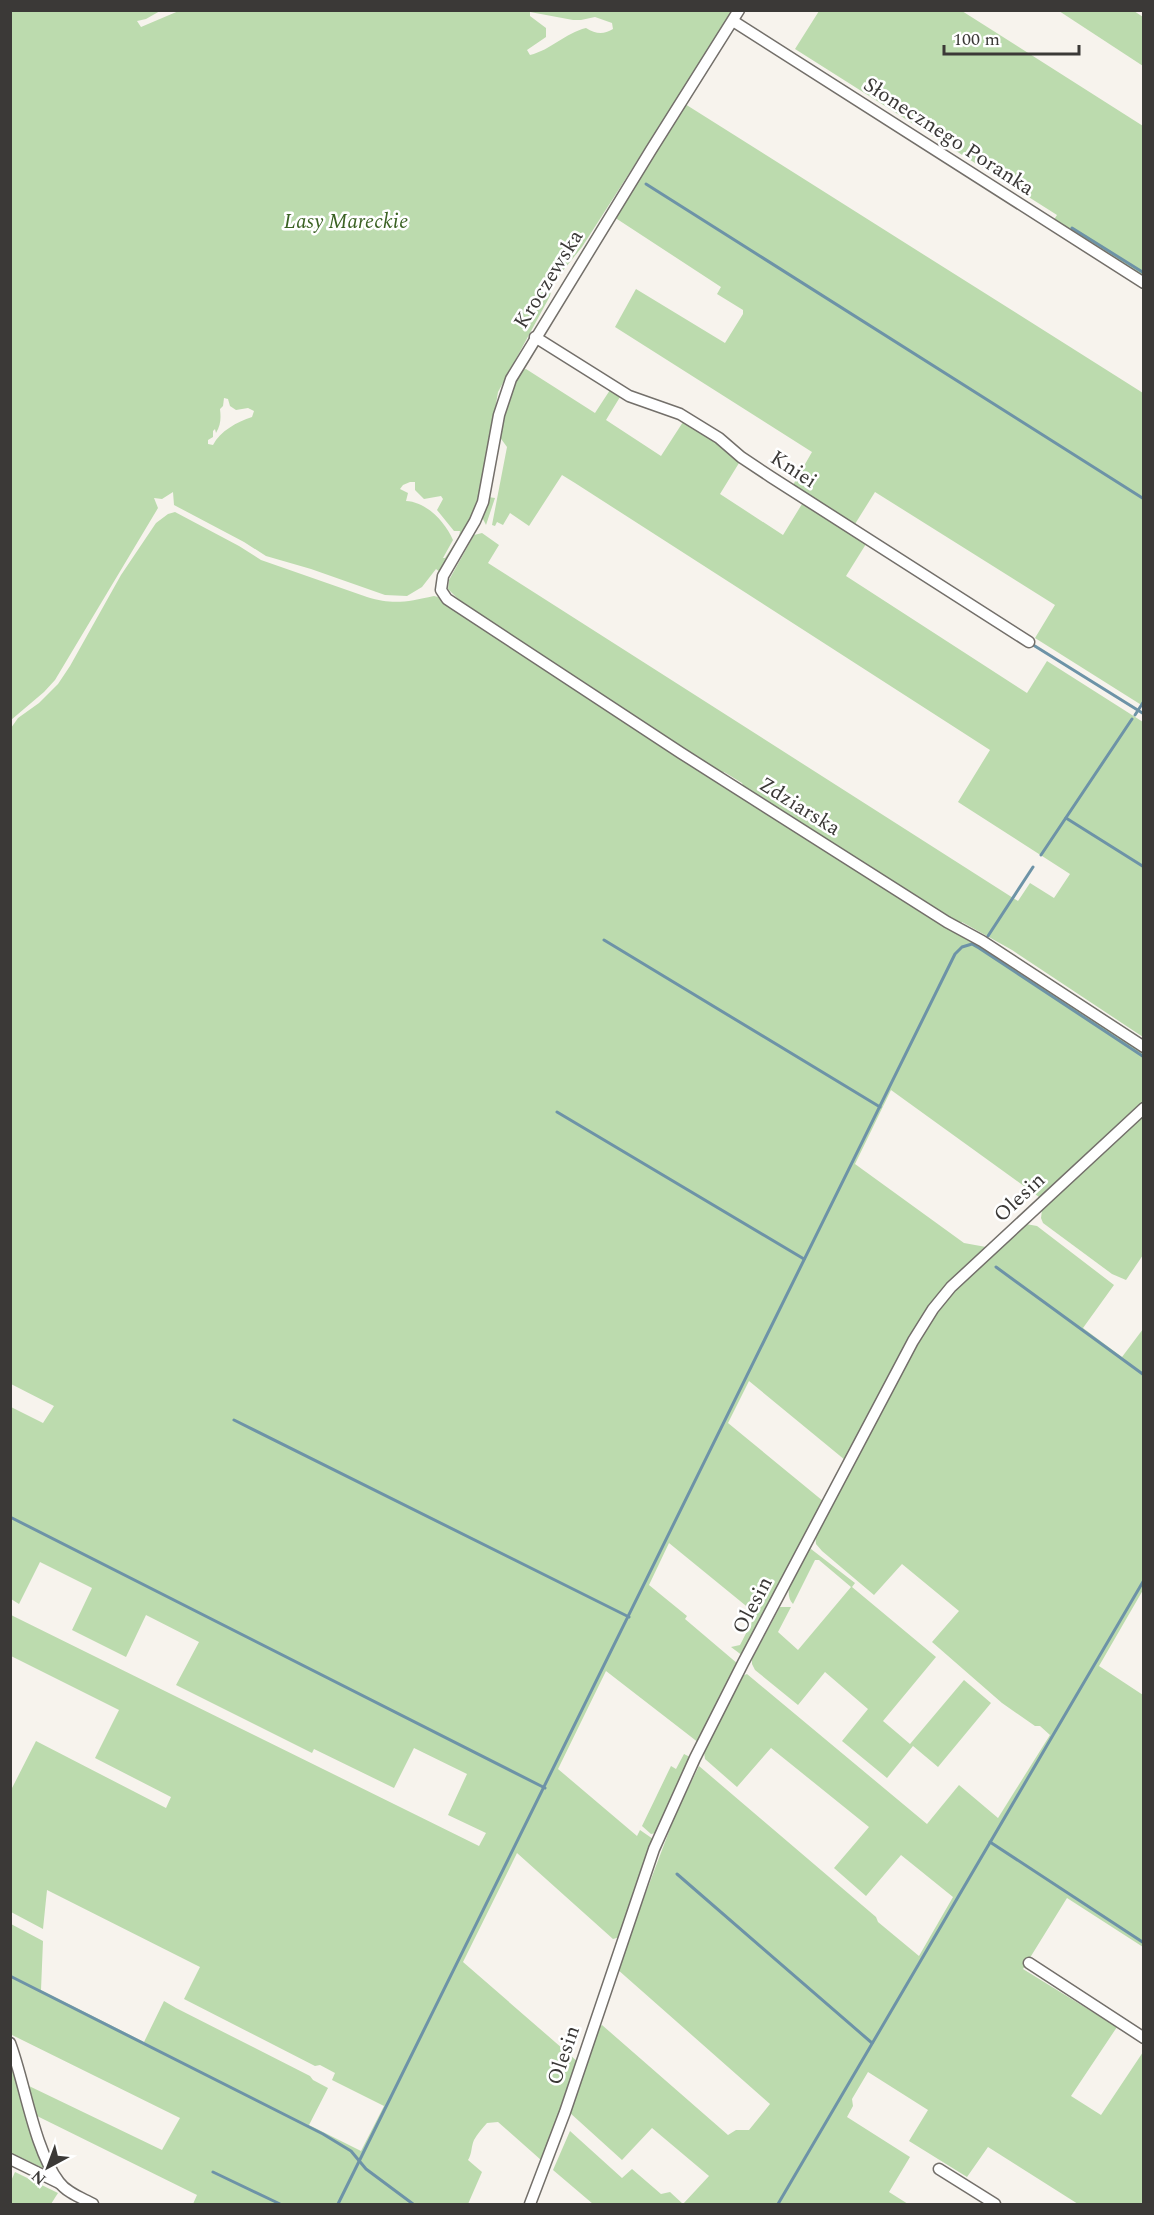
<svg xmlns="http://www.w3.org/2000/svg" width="1154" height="2215" viewBox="0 0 1154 2215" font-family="Spectral,serif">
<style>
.green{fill:#bcdbae;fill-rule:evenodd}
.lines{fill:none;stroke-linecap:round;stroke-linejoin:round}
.stream{stroke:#6d93a7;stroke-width:3}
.street-casing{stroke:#736f6a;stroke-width:13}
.street{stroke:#fff;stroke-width:10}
.labels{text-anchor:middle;stroke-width:5;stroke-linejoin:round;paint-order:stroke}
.street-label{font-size:21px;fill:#3b3937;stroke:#fff}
.park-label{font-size:21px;font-style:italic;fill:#3b6224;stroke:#fff}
</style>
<rect width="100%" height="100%" fill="#f7f3ed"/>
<g class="green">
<path d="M181,10l552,1 -151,236 -29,36 -3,13 -52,96 -17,103 -6,17 -35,60 -4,-3 -14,18 -15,9 -22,-1 -74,-26 -45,-13 -22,-14 -70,-37 -1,-13 -11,7 -8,-1 4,10 -103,172 -11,12 -33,28v-709h149l-14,8 -9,2 4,6zM530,12l43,8h8l14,-3 17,6 1,6c-10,6 -17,5 -27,-1 -21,5 -35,22 -56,27l-3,-5 19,-13v-9l-16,-12zM224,398l4,1 2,7 6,4 12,-2 6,3 -2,6c-15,5 -32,14 -39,28l-5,-1v-4l5,-3v-6l2,-2 1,4c5,-8 5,-15 4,-24l3,-3zM410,482h5v8l9,9 17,-3 2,3 -6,11 17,21h6l-1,6 -14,21h-2l10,-18c-8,-18 -26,-38 -47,-39l2,-8 -8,-4 3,-4z"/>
<path d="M819,11h143l181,115v152l-90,-57 4,-6 -262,-166z"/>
<path d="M1059,11h75l9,6v49z"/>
<path d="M685,104l458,289v313l-108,-68 20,-33 -180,-113 -20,32 -62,-39 19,-33 -197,-125 21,-38 89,54 18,-29v-4l-26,-16 4,-7 -104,-68 -1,-4z"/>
<path d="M526,369l69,44 15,-23 10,7 -14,23 55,36 22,-34 31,19 25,22 -19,31 63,41 19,-31 64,40 -20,32 181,117 20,-32 96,61v315l-131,-87 -50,-28 -2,3 -20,-12 -196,-126 -2,-4 -18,-11 -2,1 -265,-172 1,-2 -10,-10 1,-9 25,-45 8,-2 17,12 -11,18 522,333 8,5 12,-18 24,15 16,-24 -112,-72 32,-52 -415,-267 -13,-8 -33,51 -19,-13 -7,12 -6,-3 -2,4 -3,-1 15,-78 -8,-11 4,-24 17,-42z"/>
<path d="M488,497l7,1 -9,27 -4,-8z"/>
<path d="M175,512l64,34 22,14 106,37c26,8 40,5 67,-1l4,1c234,155 472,301 705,455v50l-104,95 -148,-107 -36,74 109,79 22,4 -44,45 -97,168 -96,-79 -21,42 95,78 -80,155 -12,-9 9,-2 16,-31 -87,-71 -20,42 38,31 -2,3 53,45 -39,79 -93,-72 -48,98 79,67 3,-6 13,9 -33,98 -7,2 -96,-86 -54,109 115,100 -37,98 -43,-38 -11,1c-5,6 -10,11 -13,17 -3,7 -2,14 -6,20l14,12 -14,32h-275l4,-9 -162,-80 -6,-29 133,64 18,-32 -168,-83 -2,-4 1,-107 32,17 -2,49 103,52 20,-41 12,7 134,68 3,4 15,8 -19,37 52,26 23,-45 -52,-26 3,-7 -15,-8 -5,1 -131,-67 16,-32 -153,-77 -4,39 -32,-17v-122l25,-49 130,67 5,-11 -76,-39 24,-48 -108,-54v-41l468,231 7,-13 -38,-18 19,-41 -53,-26 -20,40 -80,-39 -2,4 -136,-68 23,-43 -53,-27 -20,42 -54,-27 20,-42 -52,-26 -21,42 -8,-5v-192l32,16 11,-17 -43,-22v-656l7,-10 21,-15 19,-19 12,-18 51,-91 35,-52 12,-9z"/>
<path d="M1143,1114v141l-17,25 -14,-6 -69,-51 -2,-5 1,-8z"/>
<path d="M1026,1224l11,2 77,59 -31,43 39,29 21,-28v261l-44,76 44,29v252l-76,-49 -44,71 94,58 -46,69 30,19 42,-63v152h-65l-90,-57 -21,30 -58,-36 19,-31 -60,-38 -16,27 1,7 -6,11 63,40 -21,35 19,12h-315l-40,-34 17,-39 52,47 10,-9 29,25 9,-2 13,12 26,-28 -57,-48 -30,32 -53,-48 28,-84 5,-3 126,110 8,-5h13l21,-26 -153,-135 59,-156 23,-47 177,151 2,5 41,34 34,-59 -52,-42 -35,41 -32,-28 35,-41 -98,-79 -34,39 -32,-28 -1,-7 38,-76 5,-2 180,150 32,-39 39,33 52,-83 -10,-9h-5l-33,-23 -70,-61 27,-31 -57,-47 -28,31 -52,-44 -6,-7 -1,-11 109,-203 18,-28z"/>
<path d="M811,1549l44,34 -3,4 84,70 -53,64 27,23 54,-64 27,23 -53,64 -25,-21 -26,32 -45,-37 26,-32 -43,-37 -27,33 -43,-35 -3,-6v-5l28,-52h11l-13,25 20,18 53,-63 -32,-27h-4l-22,44c-13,-14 7,-38 14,-52z"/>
<path d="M684,1754l6,3 -34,76 -5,1 -9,-8 29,-60 5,3z"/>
<path d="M10,2063l36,107 -35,-17z"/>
<path d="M15,2172l43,21 -7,11h-40v-23z"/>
</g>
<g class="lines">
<g class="stream">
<path d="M646,184l498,315"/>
<path d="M1072,228l72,45"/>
<path d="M1030,643l114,71"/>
<path d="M1135,715l9,-14"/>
<path d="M1066,818l78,49"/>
<path d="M1041,855l91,-136"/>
<path d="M988,936l45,-69"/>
<path d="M604,940l276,167"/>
<path d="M557,1112l247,147"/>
<path d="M996,1267l148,108"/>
<path d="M234,1420l395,197"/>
<path d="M10,1517l535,271"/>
<path d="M990,1842l154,101"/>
<path d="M677,1874l195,169"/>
<path d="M10,1976l313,158 28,17 15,18 47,35"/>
<path d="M213,2172l67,32"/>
<path d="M338,2204l617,-1250 7,-7 10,-3 7,4 165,109"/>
<path d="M778,2204l366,-624"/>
</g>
<g class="street-casing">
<g id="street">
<path d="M739,10l-88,140 -140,229 -12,36 -16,87 -8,19 -32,55 -2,14 6,9 6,4 228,150 266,169 35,19 162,106"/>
<path d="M733,21l411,262"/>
<path d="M535,337l94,59 51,18 39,24 22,19 30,20 258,165"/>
<path d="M1029,1963l115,75"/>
<path d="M10,2043c15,40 24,106 49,139 8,11 23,16 34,22"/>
<path d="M10,2159l49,24"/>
<path d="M939,2169l56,35"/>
<path d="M530,2204l35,-92 89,-263 41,-91 48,-95 170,-322 20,-32 18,-22 193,-179"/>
</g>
</g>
<use href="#street" class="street"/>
</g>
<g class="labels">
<g class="street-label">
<text transform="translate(949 136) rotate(33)" y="7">Słonecznego Poranka</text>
<text transform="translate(548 279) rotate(-58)" y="7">Kroczewska</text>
<text transform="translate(794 469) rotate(33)" y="7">Kniei</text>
<text transform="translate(800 806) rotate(32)" y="7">Zdziarska</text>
<text transform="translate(1019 1197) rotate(-43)" y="7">Olesin</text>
<text transform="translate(752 1605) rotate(-62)" y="7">Olesin</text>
<text transform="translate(563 2055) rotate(-71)" y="7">Olesin</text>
</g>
<g class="park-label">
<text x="346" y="228">Lasy Mareckie</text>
</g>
</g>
<rect width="1154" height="2215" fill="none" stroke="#3b3937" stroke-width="24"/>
<g transform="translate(48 2167) rotate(221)" stroke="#ffffff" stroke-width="4.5" paint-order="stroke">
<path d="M0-4.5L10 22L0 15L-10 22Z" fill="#3b3937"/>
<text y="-9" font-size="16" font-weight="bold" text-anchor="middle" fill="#3b3937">N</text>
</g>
<path d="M944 45v9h135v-9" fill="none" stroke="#3b3937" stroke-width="3"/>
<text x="953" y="45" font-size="18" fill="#3b3937" stroke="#ffffff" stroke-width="4.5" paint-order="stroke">100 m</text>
</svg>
